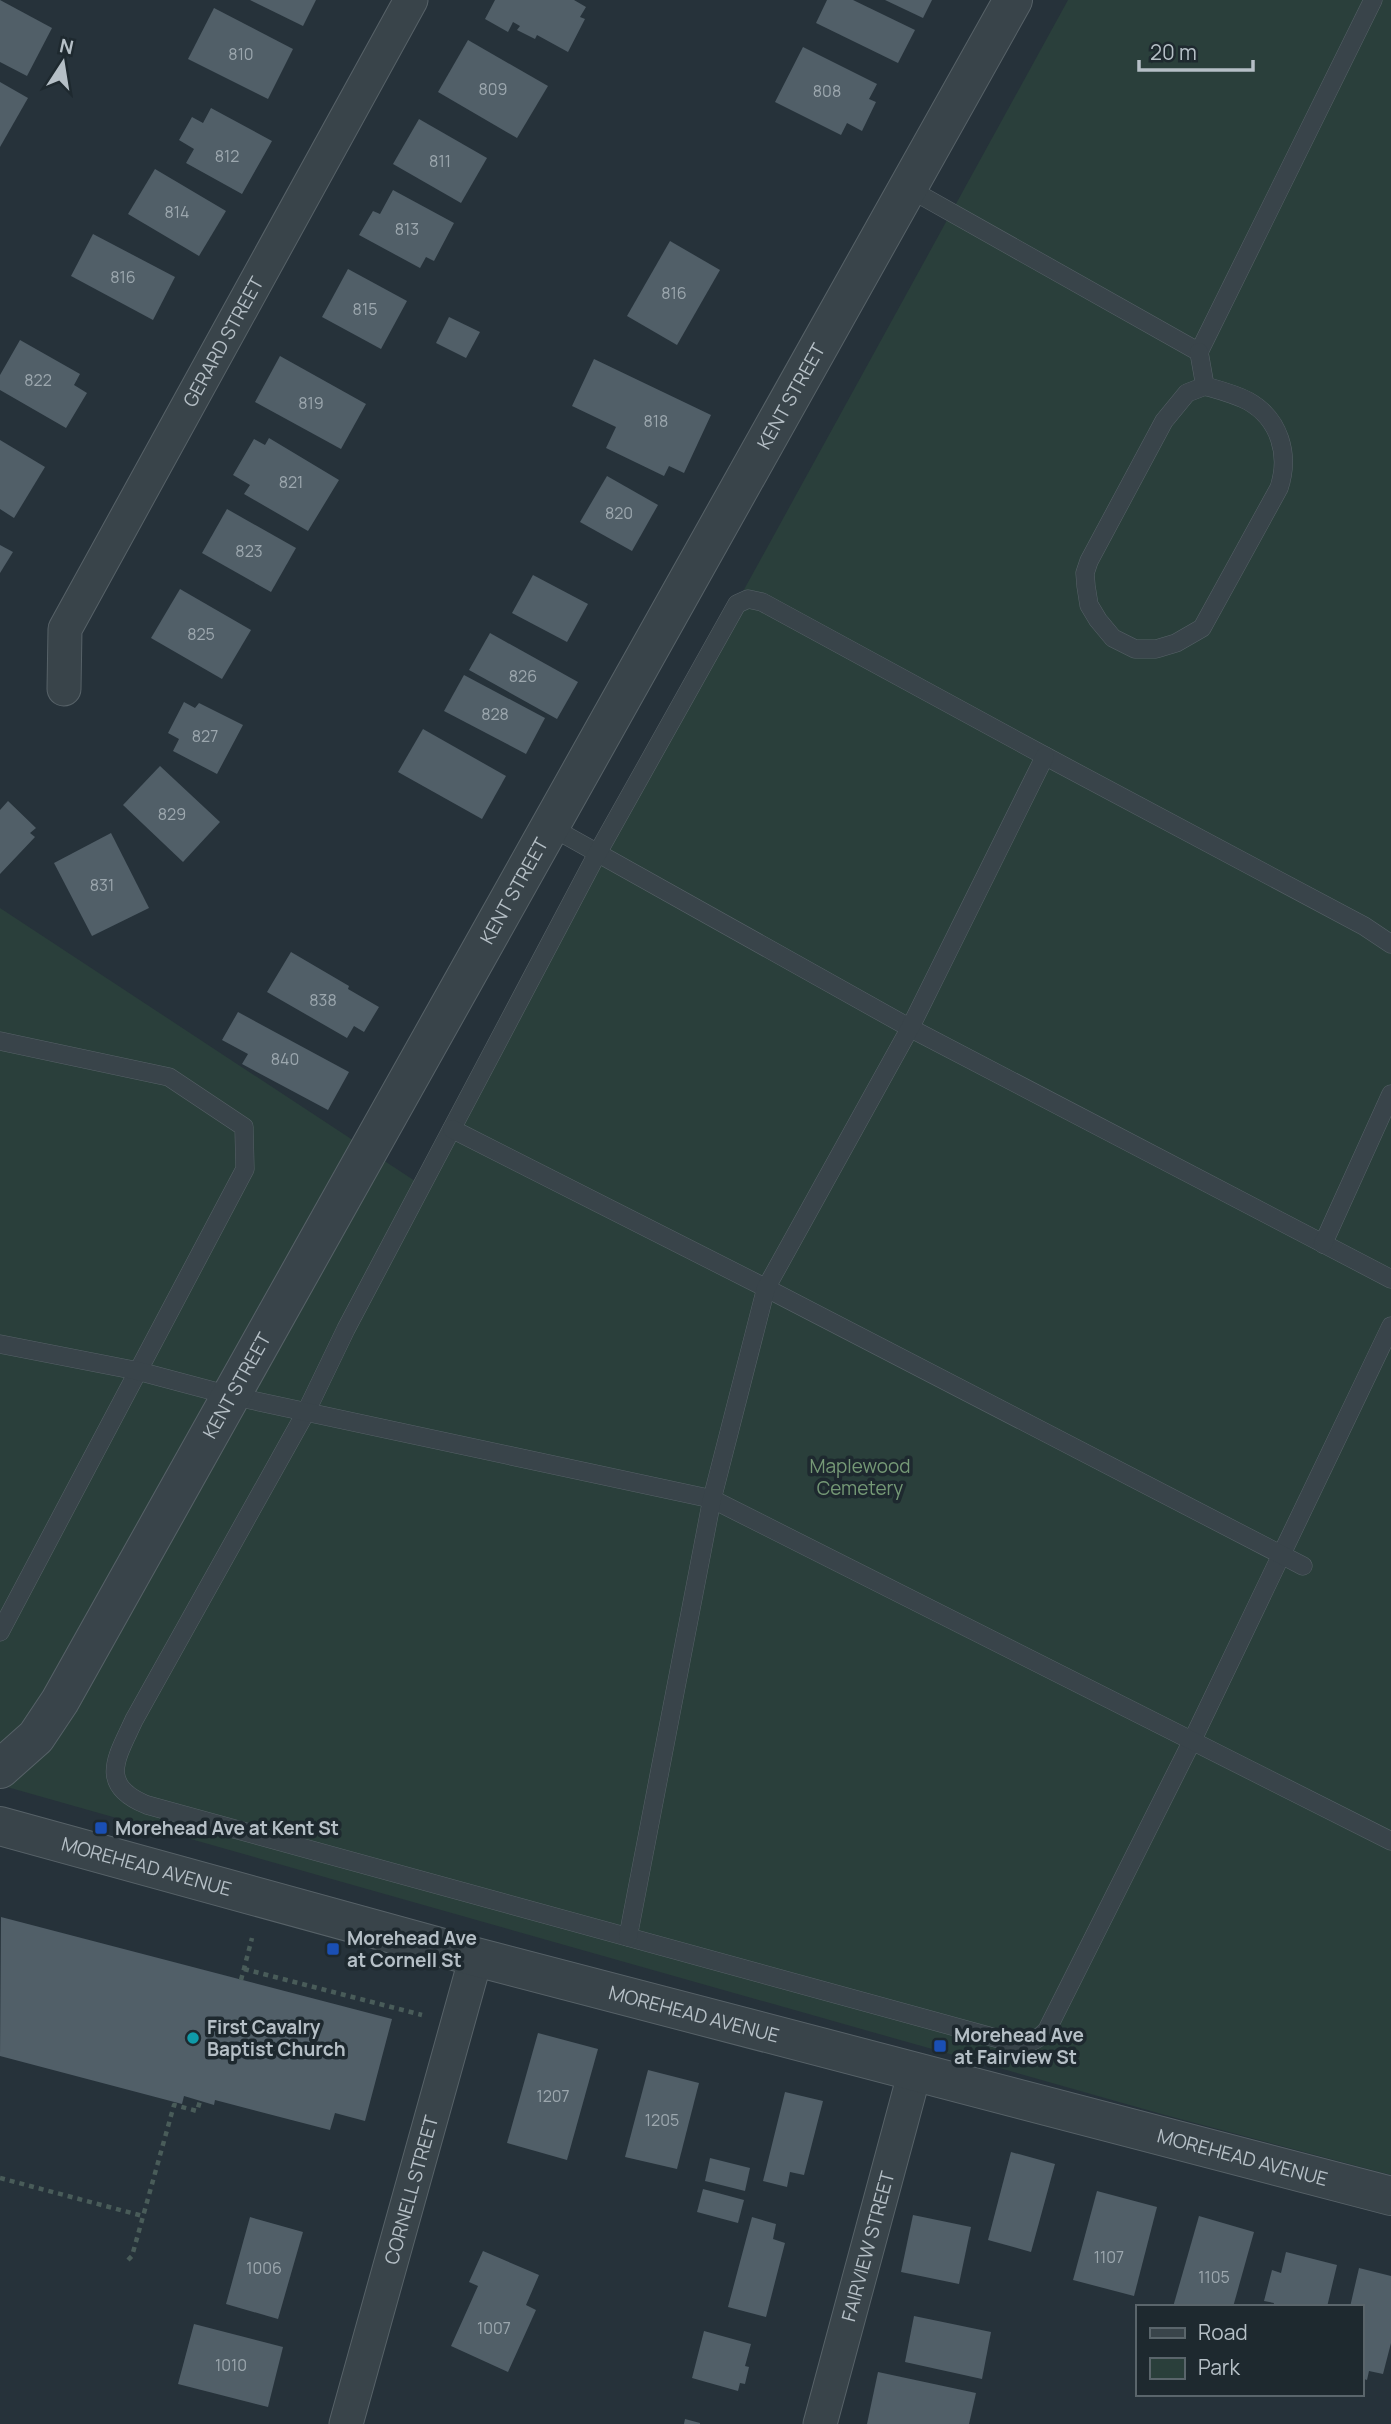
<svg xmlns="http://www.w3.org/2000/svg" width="1391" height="2424" viewBox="0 0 1391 2424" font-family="Manrope,sans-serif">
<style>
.green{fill:#2a3f3b}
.building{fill:#515f68}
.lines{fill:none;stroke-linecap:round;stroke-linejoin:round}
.service-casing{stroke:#576268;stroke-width:19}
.minor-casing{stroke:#576268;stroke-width:35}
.tertiary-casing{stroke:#576268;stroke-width:40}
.path{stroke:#495c59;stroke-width:4.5;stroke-dasharray:5 5;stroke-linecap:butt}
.service{stroke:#39444a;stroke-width:18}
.minor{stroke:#39444a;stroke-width:33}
.tertiary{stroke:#39444a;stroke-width:38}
.transit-dot{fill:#1a4fb4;stroke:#1e292f;stroke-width:2.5}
.culture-dot{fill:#0f9aa8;stroke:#1e292f;stroke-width:2.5}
.labels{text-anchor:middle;stroke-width:7;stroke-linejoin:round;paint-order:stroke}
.number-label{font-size:16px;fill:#9ca7ae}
.street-label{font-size:19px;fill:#b5bfc6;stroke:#1e292f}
.park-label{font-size:19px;fill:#759976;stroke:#1e292f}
.poi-label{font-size:19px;font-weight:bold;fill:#b5bfc6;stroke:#1e292f;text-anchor:start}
</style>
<rect width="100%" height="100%" fill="#26323a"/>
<path class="green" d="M1068,0h323v2175l-226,-60 -1165,-330v-877l418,275z"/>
<g class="building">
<path d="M0,0l52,28 -25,48 -27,-14z"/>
<path d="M250,0h66l-13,26z"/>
<path d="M495,0h79l12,7 -6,10 5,2 -17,33 -31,-17 -2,4 -18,-9 3,-4 -7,-4 -5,10 -23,-13z"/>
<path d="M827,0h26l62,30 -17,33 -82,-40z"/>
<path d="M885,0h47l-9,18z"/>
<path d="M214,8l79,41 -25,50 -80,-40z"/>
<path d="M468,40l80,46 -31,52 -79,-46z"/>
<path d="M803,47l74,37 -8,15 7,3 -14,29 -15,-8 -6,12 -66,-33z"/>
<path d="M0,82l28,16 -28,49z"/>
<path d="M211,108l61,33 -30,53 -56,-31 8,-14 -15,-9 13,-23 11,6z"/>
<path d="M419,119l68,39 -26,45 -68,-39z"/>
<path d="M155,169l71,42 -27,45 -71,-42z"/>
<path d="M393,190l61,33 -20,38 -8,-4 -6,11 -61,-33 14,-24 7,3z"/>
<path d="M93,234l82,43 -22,43 -82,-44z"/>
<path d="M670,241l50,29 -43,75 -50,-29z"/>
<path d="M348,269l59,32 -26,48 -59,-32z"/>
<path d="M449,317l31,15 -14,26 -30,-15z"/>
<path d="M20,340l60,34 -6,11 13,8 -21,35 -66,-38v-15z"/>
<path d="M280,356l86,48 -25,45 -86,-47z"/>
<path d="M594,359l117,56 -27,58 -15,-7 -5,10 -58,-28 10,-21 -44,-21z"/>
<path d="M269,438l70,42 -31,51 -64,-37 6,-9 -17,-10 21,-36 11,6z"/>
<path d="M0,440l45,27 -31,51 -14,-9z"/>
<path d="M607,476l51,29 -26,46 -52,-29z"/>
<path d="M227,509l69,39 -25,44 -69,-39z"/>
<path d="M0,545l13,7 -13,21z"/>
<path d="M533,575l55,29 -21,38 -55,-29z"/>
<path d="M180,589l71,41 -29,49 -71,-41z"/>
<path d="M490,633l88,49 -21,37 -88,-49z"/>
<path d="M464,675l81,43 -19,36 -82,-43z"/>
<path d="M184,702l11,6 4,-5 44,22 -26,49 -44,-23 6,-12 -11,-6z"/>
<path d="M423,729l83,47 -24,43 -84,-47z"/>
<path d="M160,766l60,56 -37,40 -60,-57z"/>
<path d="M8,801l28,27 -6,5 5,4 -35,37v-64z"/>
<path d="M111,833l38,75 -57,28 -38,-73z"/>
<path d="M291,952l58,34 -1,3 31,18 -15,25 -10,-6 -7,12 -80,-46z"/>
<path d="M238,1012l111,60 -21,38 -86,-46 6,-10 -26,-14z"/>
<path d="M1,1917l391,102 -27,102 -30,-8 -5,17 -115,-30 -1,5 -30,-9 -2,8 -182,-48z"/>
<path d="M538,2033l60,16 -31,111 -60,-17z"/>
<path d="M648,2070l51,13 -22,86 -52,-12z"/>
<path d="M785,2092l38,9 -19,74 -14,-3 -3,15 -24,-6z"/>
<path d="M1011,2152l44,12 -24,88 -43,-12z"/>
<path d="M710,2158l40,10 -5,23 -40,-10z"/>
<path d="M703,2189l41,11 -6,23 -41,-11z"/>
<path d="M1097,2191l60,16 -23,89 -61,-16z"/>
<path d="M913,2215l58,12 -12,57 -58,-12z"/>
<path d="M1199,2216l55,16 -21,75h-60z"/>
<path d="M250,2217l53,15 -25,87 -52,-15z"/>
<path d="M752,2217l24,7 -3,15 12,4 -19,74 -38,-10z"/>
<path d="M483,2251l56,24 -13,30 10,5 -28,62 -57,-26 27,-60 -9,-4z"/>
<path d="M1286,2252l51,13 -10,42h-54l1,-4 -10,-2 8,-31 9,3z"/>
<path d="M1359,2268l32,8v67l-8,31 -14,-3 -2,9 -6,-2v-71h-11z"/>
<path d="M914,2316l77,16 -9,47 -77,-17z"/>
<path d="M194,2324l89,23 -15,60 -90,-23z"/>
<path d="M704,2331l47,13 -6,22 4,1 -4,17 -5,-1 -2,8 -46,-13z"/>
<path d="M878,2372l98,21 -7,31h-102z"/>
<path d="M685,2419l15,4v1h-16z"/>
</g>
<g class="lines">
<g class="service-casing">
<g id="service">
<path d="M908,188l291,164 174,-352"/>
<path d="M1199,352l6,34c14,4 30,8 43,15 32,18 42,54 31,87l-77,140 -26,15 -20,6h-21l-22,-11 -15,-18 -9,-15 -3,-19 -1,-13 4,-12 75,-140 23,-28 18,-7"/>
<path d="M551,827l359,201 481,251"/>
<path d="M1391,944l-27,-18 -319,-170 -283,-154 -14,-3 -11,5 -140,250 -251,475 -40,83 -172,308c-17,37 -37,65 13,85l856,235c21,5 29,6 44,-10l145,-289 199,-415"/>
<path d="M0,1041l169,36 75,50 1,42 -245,463"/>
<path d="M452,1129l314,159 537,278"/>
<path d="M1323,1244l68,-150"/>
<path d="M0,1344l138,27 94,25 480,103 679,342"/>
<path d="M628,1937l84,-438 54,-211 144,-260 135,-272"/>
</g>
</g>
<g class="minor-casing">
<g id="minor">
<path id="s1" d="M64,689l1,-60 346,-629"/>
<path id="s2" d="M346,2424l130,-467"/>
<path id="s3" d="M820,2424l95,-353"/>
</g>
</g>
<g class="tertiary-casing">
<g id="tertiary">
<path id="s4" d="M0,1769l36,-32 24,-36 953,-1701"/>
<path id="s5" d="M0,1826l476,131 915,239"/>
</g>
</g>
<g class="path">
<path d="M244,1969l178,46"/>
<path d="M241,1980l11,-42"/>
<path d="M0,2178l143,38"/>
<path d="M128,2260l4,-4 42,-151 23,6 3,-10"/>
</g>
<use href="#service" class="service"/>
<use href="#minor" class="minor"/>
<use href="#tertiary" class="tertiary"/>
</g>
<g class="transit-dot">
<rect x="94" y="1821" width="14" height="14" rx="3.5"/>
<rect x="326" y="1942" width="14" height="14" rx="3.5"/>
<rect x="933" y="2039" width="14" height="14" rx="3.5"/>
</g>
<circle class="culture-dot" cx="193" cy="2038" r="7"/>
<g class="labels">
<g class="number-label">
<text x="241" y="60">810</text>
<text x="493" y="95">809</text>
<text x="827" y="97">808</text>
<text x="227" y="162">812</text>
<text x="440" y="167">811</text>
<text x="177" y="218">814</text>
<text x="407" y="235">813</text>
<text x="123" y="283">816</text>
<text x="674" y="299">816</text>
<text x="365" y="315">815</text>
<text x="38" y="386">822</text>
<text x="311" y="409">819</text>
<text x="656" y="427">818</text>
<text x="291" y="488">821</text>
<text x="619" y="519">820</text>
<text x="249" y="557">823</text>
<text x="201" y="640">825</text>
<text x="523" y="682">826</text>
<text x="495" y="720">828</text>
<text x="205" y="742">827</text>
<text x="172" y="820">829</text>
<text x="102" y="891">831</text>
<text x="323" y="1006">838</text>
<text x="285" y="1065">840</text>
<text x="553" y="2102">1207</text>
<text x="662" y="2126">1205</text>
<text x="1109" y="2263">1107</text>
<text x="264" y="2274">1006</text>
<text x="1214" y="2283">1105</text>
<text x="494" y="2334">1007</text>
<text x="231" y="2371">1010</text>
</g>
<g class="street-label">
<text dy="7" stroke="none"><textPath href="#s1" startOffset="388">GERARD STREET</textPath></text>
<text dy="7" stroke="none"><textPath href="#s4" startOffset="1587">KENT STREET</textPath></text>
<text dy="7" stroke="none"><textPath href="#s4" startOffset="1020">KENT STREET</textPath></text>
<text dy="7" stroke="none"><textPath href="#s4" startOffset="453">KENT STREET</textPath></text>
<text dy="7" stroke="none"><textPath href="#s5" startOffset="152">MOREHEAD AVENUE</textPath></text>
<text dy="7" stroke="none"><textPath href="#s5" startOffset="719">MOREHEAD AVENUE</textPath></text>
<text dy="7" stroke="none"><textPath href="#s5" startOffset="1286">MOREHEAD AVENUE</textPath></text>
<text dy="7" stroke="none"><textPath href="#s2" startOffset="243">CORNELL STREET</textPath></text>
<text dy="7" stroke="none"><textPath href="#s3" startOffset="184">FAIRVIEW STREET</textPath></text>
</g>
<g class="park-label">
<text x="860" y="1473">Maplewood<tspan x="860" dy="22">Cemetery</tspan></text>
</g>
<g class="poi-label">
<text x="115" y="1835">Morehead Ave at Kent St</text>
<text x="347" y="1945">Morehead Ave<tspan x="347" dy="22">at Cornell St</tspan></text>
<text x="207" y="2034">First Cavalry<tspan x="207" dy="22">Baptist Church</tspan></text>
<text x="954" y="2042">Morehead Ave<tspan x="954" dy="22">at Fairview St</tspan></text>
</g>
</g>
<rect x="1136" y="2305" width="228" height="91" fill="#1e292f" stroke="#5a656b" stroke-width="2"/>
<rect x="1150" y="2328" width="35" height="10" fill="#39444a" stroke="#5a656b" stroke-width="2"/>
<text x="1198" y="2340" font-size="21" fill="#b5bfc6">Road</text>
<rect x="1150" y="2358" width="35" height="21" fill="#2a3f3b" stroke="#5a656b" stroke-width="2"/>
<text x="1198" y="2375" font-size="21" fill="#b5bfc6">Park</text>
<g transform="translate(63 63) rotate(12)" stroke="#1e292f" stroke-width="5" paint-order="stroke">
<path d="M0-5L12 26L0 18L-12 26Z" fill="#b5bfc6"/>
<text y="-10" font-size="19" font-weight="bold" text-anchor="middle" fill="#b5bfc6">N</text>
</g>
<path d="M1139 60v10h114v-10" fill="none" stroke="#b5bfc6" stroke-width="3.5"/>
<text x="1150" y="60" font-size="21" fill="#b5bfc6" stroke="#1e292f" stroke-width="5" paint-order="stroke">20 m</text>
</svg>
